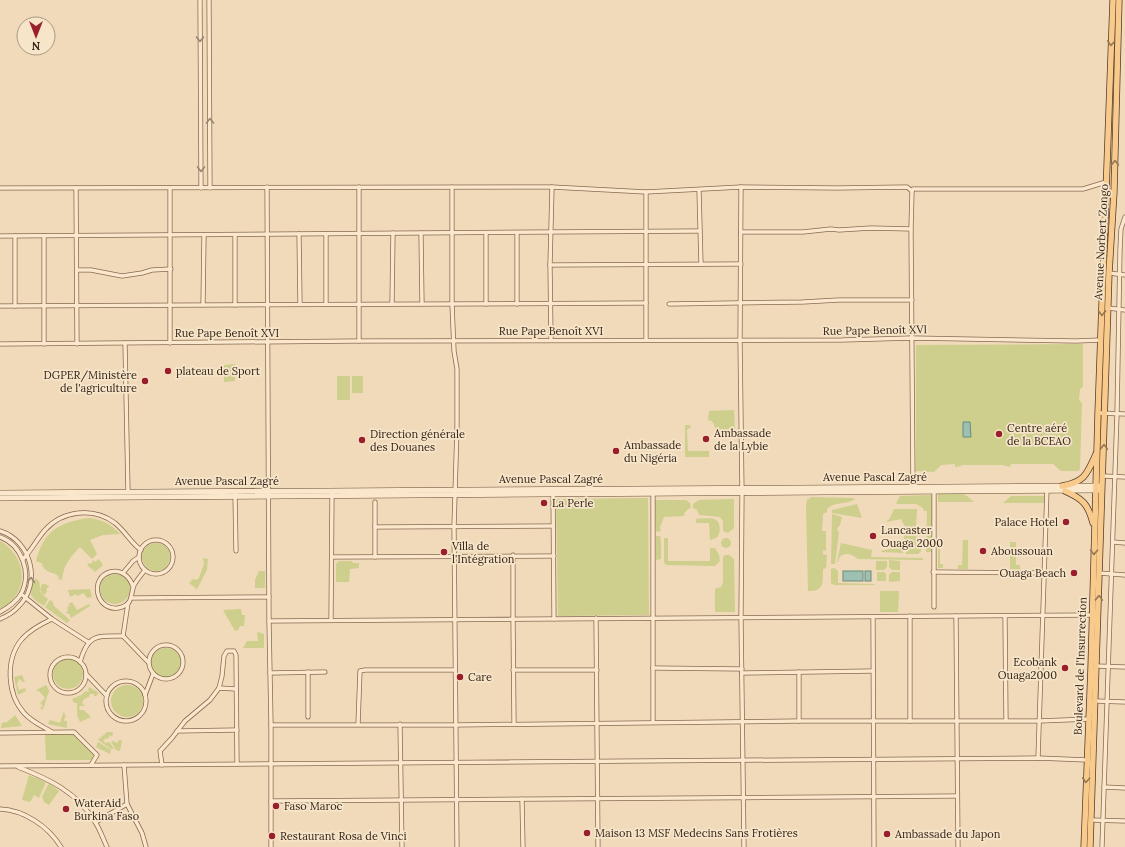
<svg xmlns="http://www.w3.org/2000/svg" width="1125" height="847" viewBox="0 0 1125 847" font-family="Lora,serif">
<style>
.green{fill:#cece8d}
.water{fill:#9ec0b2;stroke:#668d7f}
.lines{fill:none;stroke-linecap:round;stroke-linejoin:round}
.street-casing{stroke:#876953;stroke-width:5}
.secondary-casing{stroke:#684a36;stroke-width:6}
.primary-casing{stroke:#543828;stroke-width:7}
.street{stroke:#fbe8cc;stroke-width:3.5}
.secondary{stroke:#fbe8cc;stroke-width:5}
.primary{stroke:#f8cb8c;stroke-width:5.5}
.oneway{stroke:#988672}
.oneway2{stroke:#967852}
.poi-dot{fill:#9a1f2d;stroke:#f7e5c9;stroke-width:1.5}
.labels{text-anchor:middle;stroke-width:3.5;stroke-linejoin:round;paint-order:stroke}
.street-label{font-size:11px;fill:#352419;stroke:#f7e5c9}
.poi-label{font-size:11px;fill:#352419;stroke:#f7e5c9;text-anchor:start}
</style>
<rect width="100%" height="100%" fill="#f0dab9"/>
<g class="green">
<path d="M1083,344v43l-3,2 -1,11 3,3 -2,66 -2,2h-17l-8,-7h-42l-1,3 -8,-2h-40l-1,1 -6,1v-3l-14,1 -7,7 -18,-1v-126z"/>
<path d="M235,364v17l-11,1v-17z"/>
<path d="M350,376v24h-13v-24z"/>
<rect x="352" y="376" width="11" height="17"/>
<path d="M734,410l1,23h-20c0,-6 0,-12 -7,-13l1,-9z"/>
<path d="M685,425h5l1,3h-2l-2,2 1,21h21v6h-24z"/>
<path d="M944,486l23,10 7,6h-36v-7z"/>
<path d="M931,495l2,2 -1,55h-6l1,-41h-3l-1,-3 -7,-4h-19l-1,-1 4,-7z"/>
<path d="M1011,496h33v7h-41z"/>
<path d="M811,497l42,1 2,1c-7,6 -20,2 -28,10v3l-4,2 -1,17h4v20l-3,-1v4l4,1 -1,13 -3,1c0,14 1,22 -15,22l-2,-85 1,-6z"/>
<path d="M648,498l1,117 -91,1 -2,-117z"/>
<path d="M734,499v29l-6,5 -5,-2v-10l-3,-4 -21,-2 -2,-5 -4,-2v-4l6,-4z"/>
<path d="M655,500h31l4,3 1,4 -6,5 -1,4 -20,1 -4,10 1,3 -2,2 -3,-1z"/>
<path d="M857,504l5,14 -30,-5v-3z"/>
<path d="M894,509h23l-1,18c-10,5 -11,-1 -15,-8l-15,3 4,-4z"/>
<path d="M832,514l10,3 -2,8 -2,2 -1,3 2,2 -4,32h-4z"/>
<path d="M89,518c13,1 23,7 31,16l-17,1 -13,5 7,14 -5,5 -12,-12c-10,10 -17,19 -18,33l-4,-1 1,-2c-5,-6 -13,-3 -17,-12l1,-1 -7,-3c8,-30 23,-39 53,-43z"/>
<path d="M696,519c5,0 15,-2 20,1 5,3 5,15 0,18 -2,1 -4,1 -6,2l-1,-17h-13z"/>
<path d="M906,532h10v16h5v3l-3,3h-12l-2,-18z"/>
<path d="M656,536h4l1,4v19l-5,1z"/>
<circle cx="726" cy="543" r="5"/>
<path d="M664,538h4v23h42v-13h5l4,7 1,6 -5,5 -49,-1 -2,-3z"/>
<path d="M938,540h5v2h-3v22h3v4h-5z"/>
<path d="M963,540h5v29h-10v-4h4z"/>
<path d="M0,541c28,16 30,53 0,68z"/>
<path d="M1010,542h6v23h4v5h-10z"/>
<circle cx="156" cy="557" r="14"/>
<path d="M841,543l31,7 -1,7 52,1v2l-65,-1c-7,-6 -18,-8 -20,3h-1z"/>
<path d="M902,546l1,7 -21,-1 -1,-1z"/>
<path d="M725,555h4l5,4 1,53h-20v-23l6,-2 2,-5v-25z"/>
<path d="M203,558l5,1 -1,11 -10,19 -8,-6 4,-4 3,1 3,-2 5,-14z"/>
<path d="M99,559l4,6 -8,7 -8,-7 2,-2 2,1 2,-4 2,2z"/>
<path d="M889,560l11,1v9h-8l-3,-3z"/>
<path d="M339,561h13l1,2h6v5l-9,1 -1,13h-13v-18z"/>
<path d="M876,561h11v6l-3,3h-8z"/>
<path d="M834,568l4,3v12l36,1 1,1h-41l-3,-2v-14z"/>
<path d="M259,571h6v17h-10v-8z"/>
<path d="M877,572h7l2,2v7h-9z"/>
<path d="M892,572h8v9l-11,1v-7z"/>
<circle cx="115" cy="589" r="15"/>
<path d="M35,578l4,3c3,14 -3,7 9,18l-4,7 -8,-5 -5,-6 1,-15h3z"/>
<path d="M42,584h3l4,2 -1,2 -2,1 1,2 -2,4 -3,-2 -2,-3z"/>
<path d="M90,589l2,8 -5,1 -3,-5 -7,3 -1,-2 -6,3 -2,-7z"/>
<path d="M880,591h19l-1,21h-18z"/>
<path d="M50,600l3,2 1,4 16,14 -3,3 -22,-16z"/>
<path d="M72,602l5,8 12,-6 1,2 -19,12 -2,-5 -2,1 -1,-2 2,-1 -1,-4 3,-1 -2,-2z"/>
<path d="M241,609l1,6h3l-1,11h-4l-2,4 -3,1 -12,-21z"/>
<path d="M257,632l7,2v14h-21l4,-7h11z"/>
<circle cx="166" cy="663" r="15"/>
<circle cx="68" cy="674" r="15"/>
<path d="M22,675l3,7h-2l-4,-3 -2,6 2,5 6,-2 1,3 -8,4 -4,-18z"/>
<circle cx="127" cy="701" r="16"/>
<path d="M46,685c5,8 3,5 1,12 -2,5 -1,7 -5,13l-2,-2 3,-2 -3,-3 5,-5 -5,-6 -4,-2z"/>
<path d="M89,687l10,6 -3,3h-2v-2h-4l-1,3 -5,2 -2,4 3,3h-5l-1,3 2,1h3l7,7 -11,5 -3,-7v-12h-3l-2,-4 9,-4 5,-4 2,1 1,-1 -1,-1z"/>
<path d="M64,711l1,5h3l-3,1 -1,4h3v7l-19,-4 2,-4 10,3z"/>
<path d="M15,715l7,11 -21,2 1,-5 5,-1z"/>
<path d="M107,732h6l-1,5 -2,-2 -2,4 -2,-1 -3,3 3,2 3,-1 5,7h-3l-13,-9z"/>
<path d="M45,734h29l5,7 15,13 -3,6h-45z"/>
<path d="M119,740h3l-2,11 -4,-1 -5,-8 2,-1 4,2z"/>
<path d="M98,742l13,8 -1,4 -14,-7z"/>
<path d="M29,775l17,7 -7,16 -5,-3 -4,7 -8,-2z"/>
<path d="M49,783l10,8 -10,14 -5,-3 -2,-5z"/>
</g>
<g class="water">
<path d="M963,422h7l1,15h-8z"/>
<rect x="843" y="571" width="20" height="10"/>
<rect x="865" y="571" width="6" height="10"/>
</g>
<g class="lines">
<g class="street-casing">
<g id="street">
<path d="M200,0l1,188"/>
<path d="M209,0l1,188"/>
<path d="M267,187l2,434 2,104v122"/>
<path d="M359,187v154"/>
<path d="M452,187v117l2,47 3,18v58l-3,100 3,320"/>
<path d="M741,187l-1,153 2,153 -1,125 3,229"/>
<path d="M0,188l552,-1 94,5 95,-5 96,1 70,-1 5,4"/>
<path d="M76,188l1,156"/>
<path d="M170,188v155"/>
<path d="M699,190l2,74"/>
<path d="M912,191l-1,38 2,258"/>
<path d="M912,191l1,-2h170l23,-7"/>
<path d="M646,192v148"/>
<path d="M741,232h62l28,-3 8,1 32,-2 40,1"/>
<path d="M421,233l1,71"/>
<path d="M486,233v71"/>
<path d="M517,233v71"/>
<path d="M299,234l1,70"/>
<path d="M326,234v70"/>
<path d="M235,235v70"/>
<path d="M0,236l700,-5"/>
<path d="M15,236v70"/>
<path d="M44,236v108"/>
<path d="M550,265l191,-1"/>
<path d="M77,270h14l31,6 20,-3 10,-3 19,-1"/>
<path d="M1109,273l16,2"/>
<path d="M392,304l1,-71"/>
<path d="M669,304l134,-2 36,-2h73"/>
<path d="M203,305l1,-70"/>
<path d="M0,306l646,-3"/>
<path d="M1108,308l17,2"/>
<path d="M551,340l-1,-75 2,-78"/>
<path d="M125,343l3,149"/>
<path d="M0,344l359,-3 483,-1 70,-2 164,3 25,-1"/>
<path d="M1098,413l27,1"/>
<path d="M1103,476l22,1"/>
<path d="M934,490v117"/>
<path d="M553,492l1,127"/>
<path d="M653,492v230"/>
<path d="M235,494l1,57"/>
<path d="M375,527l178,-1"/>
<path d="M0,531c32,10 42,53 18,76 -5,6 -11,9 -18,12"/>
<path d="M0,537c22,8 32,36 21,57 -5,8 -12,13 -21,18"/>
<circle cx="156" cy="557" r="17"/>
<path d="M1113,542l12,1"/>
<path d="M513,555v64l1,104"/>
<path d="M332,557l222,-1"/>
<path d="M375,557v-55"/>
<path d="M23,559c8,-8 14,-20 22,-29 18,-20 49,-23 70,-7 10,8 16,20 26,27"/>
<path d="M933,572l111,1"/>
<path d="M123,573l10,-12 6,-4"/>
<path d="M1099,573l26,2"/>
<path d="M133,587c-3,-10 -11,-18 -23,-15 -21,6 -14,39 8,36 16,-3 12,-13 16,-23 3,-5 7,-10 11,-15"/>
<path d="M21,594l31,25 36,23"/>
<path d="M131,598l138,-1"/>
<path d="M956,616l2,231"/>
<path d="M1005,616l1,104"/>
<path d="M873,617l1,230"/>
<path d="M596,618l2,229"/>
<path d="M331,620l1,-127"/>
<path d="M269,621l824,-6"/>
<path d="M123,636l5,-33"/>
<circle cx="166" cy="662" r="17"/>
<circle cx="68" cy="675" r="18"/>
<path d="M80,662c8,-28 16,-26 43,-26l25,26"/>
<path d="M1096,666l29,1"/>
<path d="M653,668l89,1"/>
<path d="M513,670h84"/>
<path d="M799,672v49"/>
<path d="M270,673l55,-1"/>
<path d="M742,673l131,-2"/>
<path d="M86,674l21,22"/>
<circle cx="126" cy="701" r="20"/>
<path d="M219,688l3,-12 2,-20 3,-5h7l2,4 1,109"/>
<path d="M145,695l8,-21"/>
<path d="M1096,701l29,1"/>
<path d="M308,717v-45"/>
<path d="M910,721v-105"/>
<path d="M358,724l2,-53 5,-1h90"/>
<path d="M400,724l2,123"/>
<path d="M271,725h185l343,-4h240l51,-2"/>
<path d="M177,731l60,-1"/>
<path d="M52,732c-10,-6 -20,-10 -28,-19 -17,-19 -19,-54 -2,-74 8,-9 19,-15 30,-20"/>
<path d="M0,733l74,-1 23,23 -6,10"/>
<path d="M1038,758l9,-269"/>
<path d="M162,765l-2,-14 12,-13 13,-17 25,-21 9,-12 17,1"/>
<path d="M0,766c346,-2 692,-5 1038,-8l49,2"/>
<path d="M18,767c31,12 59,25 77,55 5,7 8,17 12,25"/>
<path d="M1104,787l21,1"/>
<path d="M522,799l1,48"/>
<path d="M271,801l686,-5"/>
<path d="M127,804l15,29 4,14"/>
<path d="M0,809c24,1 48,17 61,38"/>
<path d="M1091,820l34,1"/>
<path d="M96,822l31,-18 -3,-39"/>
<path d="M1102,847l15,-433 3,-164 1,-21 4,-12"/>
</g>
</g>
<g class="secondary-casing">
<g id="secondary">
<path d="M0,493l1099,-7"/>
<path d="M0,498l1099,-8"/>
</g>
</g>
<g class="primary-casing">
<g id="primary">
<path d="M1062,486c23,-4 25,-12 34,-32"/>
<path d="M1065,491c18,8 23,13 28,32"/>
<path d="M1084,847l7,-179 7,-255 15,-413"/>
<path d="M1090,847l19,-574 5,-81 5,-192"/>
</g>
</g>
<use href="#street" class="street"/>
<use href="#secondary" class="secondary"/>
<use href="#primary" class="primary"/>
</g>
<defs><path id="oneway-chevron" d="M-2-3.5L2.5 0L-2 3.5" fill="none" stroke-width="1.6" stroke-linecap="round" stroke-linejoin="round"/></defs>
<g class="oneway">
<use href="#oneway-chevron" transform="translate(200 39) rotate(90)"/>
<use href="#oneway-chevron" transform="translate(210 121) rotate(-90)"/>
<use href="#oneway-chevron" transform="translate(201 169) rotate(90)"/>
<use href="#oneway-chevron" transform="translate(31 580) rotate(-85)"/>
</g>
<g class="oneway2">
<use href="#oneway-chevron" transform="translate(1111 43) rotate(93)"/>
<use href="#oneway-chevron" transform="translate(1115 163) rotate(-88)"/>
<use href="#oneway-chevron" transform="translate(1102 313) rotate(92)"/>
<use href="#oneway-chevron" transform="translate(1104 447) rotate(-88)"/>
<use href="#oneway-chevron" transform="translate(1094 552) rotate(92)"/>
<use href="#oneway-chevron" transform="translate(1099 598) rotate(-88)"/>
<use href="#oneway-chevron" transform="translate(1086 780) rotate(93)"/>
</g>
<g class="poi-dot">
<circle cx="168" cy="371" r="4"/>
<circle cx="145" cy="381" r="4"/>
<circle cx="999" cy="434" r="4"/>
<circle cx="706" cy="439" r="4"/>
<circle cx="362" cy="440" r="4"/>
<circle cx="616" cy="451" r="4"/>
<circle cx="544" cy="503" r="4"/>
<circle cx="1066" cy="522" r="4"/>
<circle cx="873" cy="536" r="4"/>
<circle cx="983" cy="551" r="4"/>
<circle cx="444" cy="552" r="4"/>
<circle cx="1074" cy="573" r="4"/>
<circle cx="1065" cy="668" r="4"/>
<circle cx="460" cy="677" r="4"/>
<circle cx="276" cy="806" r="4"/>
<circle cx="66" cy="809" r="4"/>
<circle cx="587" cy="833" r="4"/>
<circle cx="887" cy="834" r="4"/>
<circle cx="272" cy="836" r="4"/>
</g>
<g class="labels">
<g class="street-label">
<text transform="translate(1101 242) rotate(-87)" y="4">Avenue Norbert Zongo</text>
<text transform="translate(875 330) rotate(-1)" y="4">Rue Pape Benoît XVI</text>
<text x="551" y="335">Rue Pape Benoît XVI</text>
<text x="227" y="337">Rue Pape Benoît XVI</text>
<text x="875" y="481">Avenue Pascal Zagré</text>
<text x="551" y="483">Avenue Pascal Zagré</text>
<text x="227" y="485">Avenue Pascal Zagré</text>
<text transform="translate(1080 666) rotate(-88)" y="4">Boulevard de l'Insurrection</text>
</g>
<g class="poi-label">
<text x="176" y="375">plateau de Sport</text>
<text x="137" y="379" text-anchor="end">DGPER/Ministère<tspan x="137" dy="13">de l'agriculture</tspan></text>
<text x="1007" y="432">Centre aéré<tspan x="1007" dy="13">de la BCEAO</tspan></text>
<text x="714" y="437">Ambassade<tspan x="714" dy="13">de la Lybie</tspan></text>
<text x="370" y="438">Direction générale<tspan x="370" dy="13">des Douanes</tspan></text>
<text x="624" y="449">Ambassade<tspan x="624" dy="13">du Nigéria</tspan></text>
<text x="552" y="507">La Perle</text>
<text x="1058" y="526" text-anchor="end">Palace Hotel</text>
<text x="881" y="534">Lancaster<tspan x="881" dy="13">Ouaga 2000</tspan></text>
<text x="452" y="550">Villa de<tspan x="452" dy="13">l'Intégration</tspan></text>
<text x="991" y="555">Aboussouan</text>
<text x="1066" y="577" text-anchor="end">Ouaga Beach</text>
<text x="1057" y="666" text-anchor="end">Ecobank<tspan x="1057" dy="13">Ouaga2000</tspan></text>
<text x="468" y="681">Care</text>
<text x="74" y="807">WaterAid<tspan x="74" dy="13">Burkina Faso</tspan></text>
<text x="284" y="810">Faso Maroc</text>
<text x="595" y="837">Maison 13 MSF Medecins Sans Frotières</text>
<text x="895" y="838">Ambassade du Japon</text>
<text x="280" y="840">Restaurant Rosa de Vinci</text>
</g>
</g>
<g transform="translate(36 36) rotate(180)"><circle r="19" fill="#f7e5c9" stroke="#a99883"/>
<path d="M0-3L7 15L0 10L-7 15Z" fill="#9a1f2d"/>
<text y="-6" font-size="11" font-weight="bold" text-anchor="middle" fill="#352419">N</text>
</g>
</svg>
